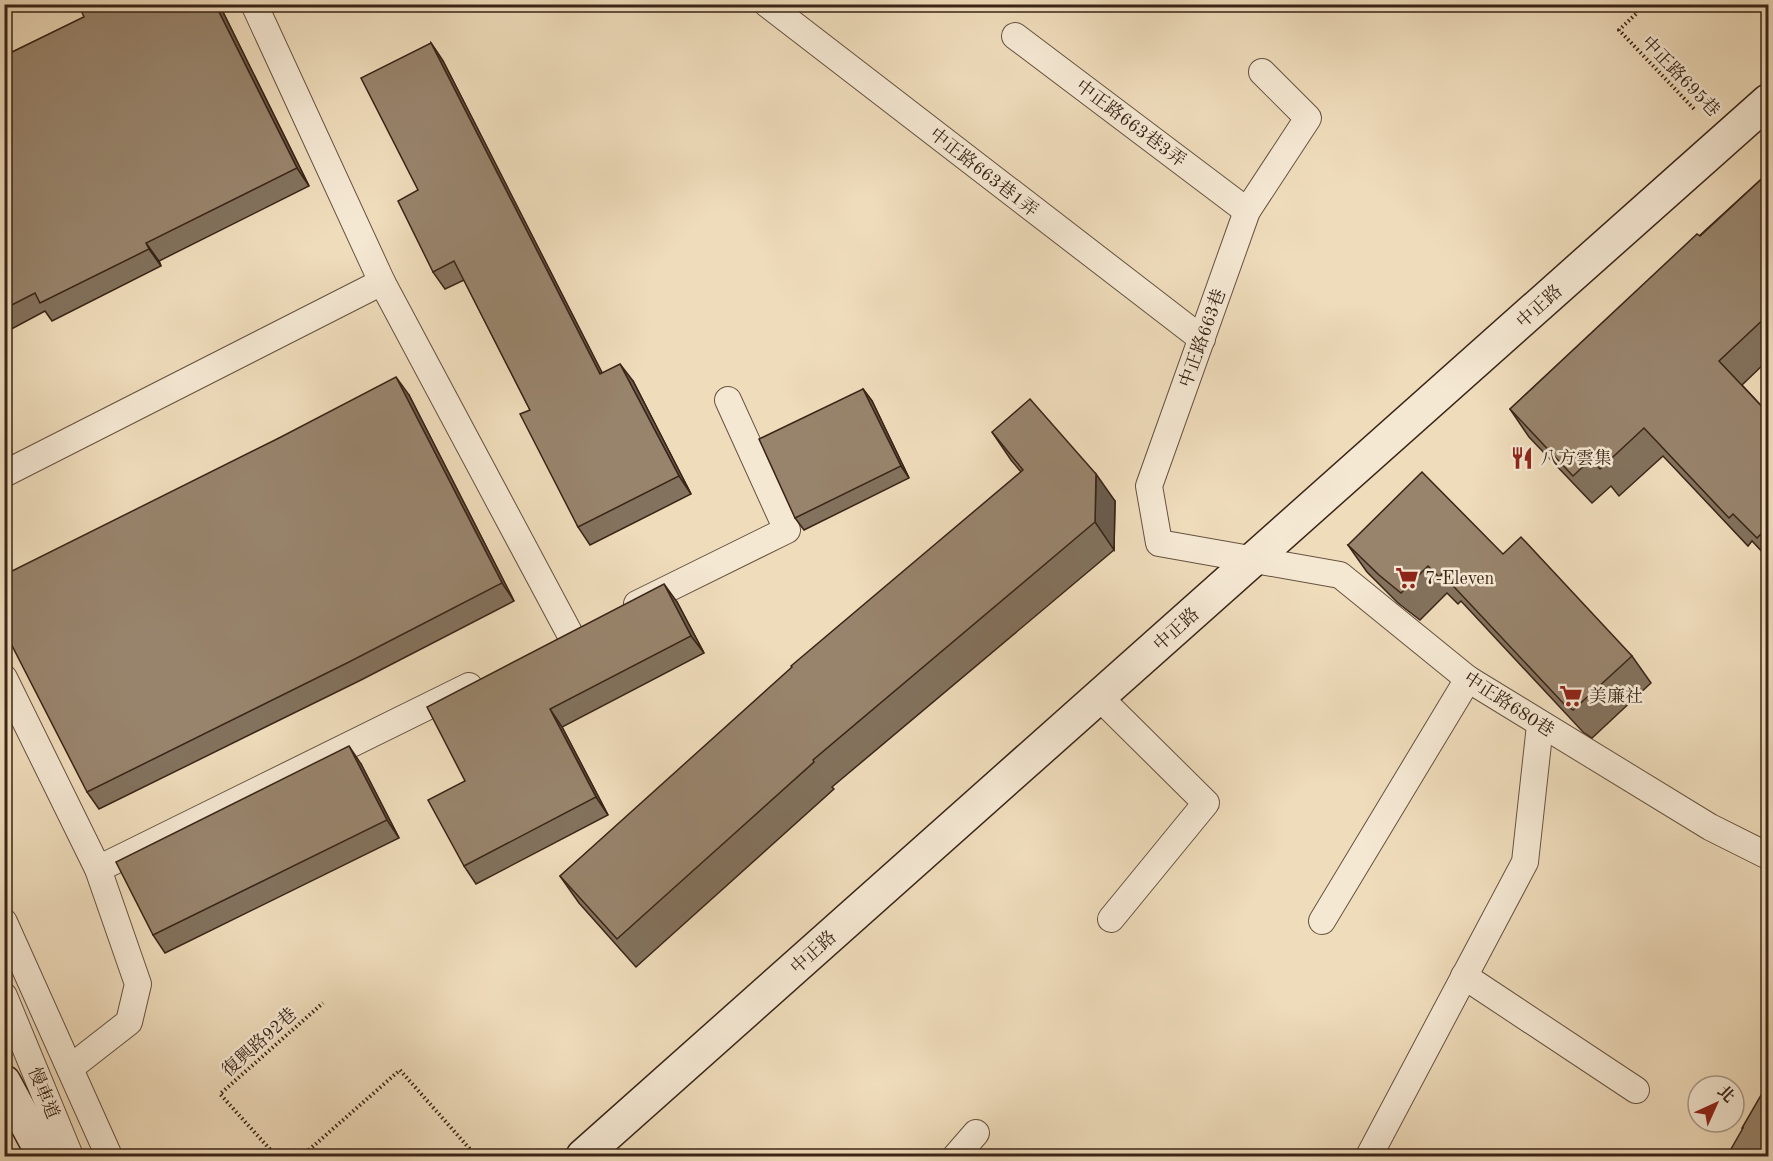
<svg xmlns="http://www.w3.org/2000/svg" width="1773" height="1161" viewBox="0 0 1773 1161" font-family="'Old Standard TT','Noto Serif TC',serif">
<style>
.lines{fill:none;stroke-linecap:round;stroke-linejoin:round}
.lane-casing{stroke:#665240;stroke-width:28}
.secondary-casing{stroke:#392417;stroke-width:36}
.path{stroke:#392417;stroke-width:4;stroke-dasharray:1.5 3;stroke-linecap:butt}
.lane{stroke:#f5e8d3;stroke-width:26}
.secondary{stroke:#f5e8d3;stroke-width:33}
.wall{fill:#83725d;stroke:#392417;stroke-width:1.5}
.shaded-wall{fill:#6a5c4c;stroke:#392417;stroke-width:1.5}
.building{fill:#98846c;stroke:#392417;stroke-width:1.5}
.labels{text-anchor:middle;stroke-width:5;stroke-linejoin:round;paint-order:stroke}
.street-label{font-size:18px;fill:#392417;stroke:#f5e8d3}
.poi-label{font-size:18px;fill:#392417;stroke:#f5e8d3;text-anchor:start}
</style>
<rect width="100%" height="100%" fill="#efdcbb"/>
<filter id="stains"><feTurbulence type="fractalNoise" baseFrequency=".00333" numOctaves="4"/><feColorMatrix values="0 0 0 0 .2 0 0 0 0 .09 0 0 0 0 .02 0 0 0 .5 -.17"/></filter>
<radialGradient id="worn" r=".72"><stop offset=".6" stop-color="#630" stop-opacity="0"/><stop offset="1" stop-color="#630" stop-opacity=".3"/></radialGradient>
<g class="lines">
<g class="lane-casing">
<g id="lane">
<path d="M767,4l435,335"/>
<path d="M1015,36l232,175"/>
<path d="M1262,72l46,46 -61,93 -98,275 10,57 181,32 128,104 242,148 58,29"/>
<path d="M382,282l189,354"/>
<path d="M4,474l378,-192 -128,-278"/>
<path d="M637,604l150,-74 -59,-130"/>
<path d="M4,678l94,191 40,115 -9,38 -59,46"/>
<path d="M1099,697l107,106 -95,116"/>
<path d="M98,869l371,-183"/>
<path d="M1322,921l146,-242"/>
<path d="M4,922l105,234"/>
<path d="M1464,976l172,114"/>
<path d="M4,996l66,160"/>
<path d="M956,1156l20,-23"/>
<path d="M1369,1156l156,-294 15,-137"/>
</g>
</g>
<g class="secondary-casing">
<g id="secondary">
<path d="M4,1082l40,74"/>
<path d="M583,1156l1185,-1055"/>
</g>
</g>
<g class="path">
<path d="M1631,4l7,8 -19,18 76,80"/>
<path d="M276,1156l-56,-62 103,-91"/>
<path d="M302,1156l98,-86 76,86"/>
</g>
<use href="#lane" class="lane"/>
<use href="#secondary" class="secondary"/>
</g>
<g class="wall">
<path d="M93,4h126l90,182 -150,75 2,5 -109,55 -7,-10 -41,22v-277l80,-39z"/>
<path d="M431,43l12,18 159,312 31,8 58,113 -101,51 -12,-18 -48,-117 -66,-130 -19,9 -12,-17z"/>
<path d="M1768,173v187l-26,25 26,28v145l-16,-17 -4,5 -85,-90 -44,40 -8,-10 -19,17 -63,-66 -19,-28z"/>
<path d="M863,389l9,12 37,77 -105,52 -9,-12z"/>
<path d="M409,395l105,206 -153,79 -262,129 -12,-17 192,-354z"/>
<path d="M992,432l123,69 -1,49 -282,237 2,2 -198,178 -57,-64 -19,-27 461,-404 -10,-12z"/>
<path d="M1348,545l155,9 129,102 19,27 -59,55 -9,-6 -122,-131 -3,3 -11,-11 -27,27 -22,-17 -31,-31z"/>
<path d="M677,602l27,51 -142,74 46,88 -132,69 -12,-18 1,-85z"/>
<path d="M361,764l38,74 -234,115 -12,-18z"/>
</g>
<g class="shaded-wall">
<path d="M215,4h4l90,182 -12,-18z"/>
<path d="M431,43l12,18 169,331 -12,-18z"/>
<path d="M146,243l13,18 2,5 -12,-17z"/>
<path d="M620,364l13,17 58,113 -12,-18z"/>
<path d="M396,377l13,18 105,206 -12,-18z"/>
<path d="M863,389l9,12 37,77 -8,-12z"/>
<path d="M1096,474l19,27 -1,49 -19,-28z"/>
<path d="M664,584l13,18 27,51 -13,-17z"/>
<path d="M550,709l12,18 46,88 -12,-18z"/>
<path d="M349,746l12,18 38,74 -12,-18z"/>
</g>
<g class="building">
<path d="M93,4h122l82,164 -151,75 3,6 -109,54 -5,-10 -31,16v-253l80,-39 -3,-7z"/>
<path d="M431,43l169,331 20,-10 59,112 -101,51 -58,-113 10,-4 -76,-149 -21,11 -35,-71 20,-11 -57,-112z"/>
<path d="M1768,173v142l-49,46 49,52v114l-11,11 -24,-24 -4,4 -85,-90 -44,41 -9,-10 -18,17 -63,-67 187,-175 3,2z"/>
<path d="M396,377l106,206 -153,79 -262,130 -83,-162v-55l275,-137z"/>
<path d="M863,389l38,77 -106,52 -36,-79z"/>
<path d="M1030,399l66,75 -1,48 -282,238 1,2 -197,177 -57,-63 232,-209 -1,-1 232,-196 -31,-38z"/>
<path d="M1422,472l81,82 18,-17 111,119 -59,54 -9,-6 -122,-130 -3,3 -11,-11 -27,27 -22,-18 -31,-30z"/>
<path d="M664,584l27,52 -141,73 46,88 -132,69 -36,-66 37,-19 -38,-74z"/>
<path d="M349,746l38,74 -234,115 -37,-73z"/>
<path d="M1768,1083v73h-41l16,-28h-1z"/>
</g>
<defs>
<g id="restaurant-bare" transform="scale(1.8)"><path d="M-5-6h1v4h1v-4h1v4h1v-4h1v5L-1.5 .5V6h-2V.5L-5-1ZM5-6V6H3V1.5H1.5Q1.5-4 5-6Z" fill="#8f2418" stroke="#f5e8d3" stroke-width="2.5" paint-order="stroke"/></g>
<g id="supermarket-bare" transform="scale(1.8)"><path d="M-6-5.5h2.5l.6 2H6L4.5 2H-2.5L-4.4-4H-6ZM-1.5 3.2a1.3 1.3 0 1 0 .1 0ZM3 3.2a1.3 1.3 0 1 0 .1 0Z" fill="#8f2418" stroke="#f5e8d3" stroke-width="2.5" paint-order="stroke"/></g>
</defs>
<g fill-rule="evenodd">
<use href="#restaurant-bare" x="1522" y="458"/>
<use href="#supermarket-bare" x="1407" y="578"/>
<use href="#supermarket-bare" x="1571" y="696"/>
</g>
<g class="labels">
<g class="street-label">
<text transform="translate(1681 76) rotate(46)" y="6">中正路695巷</text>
<text transform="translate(1131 123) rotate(37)" y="6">中正路663巷3弄</text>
<text transform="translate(984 172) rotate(38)" y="6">中正路663巷1弄</text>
<text transform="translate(1539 306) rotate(-42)" y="6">中正路</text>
<text transform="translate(1202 338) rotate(-70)" y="6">中正路663巷</text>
<text transform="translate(1176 629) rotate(-42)" y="6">中正路</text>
<text transform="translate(1509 704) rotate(33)" y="6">中正路680巷</text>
<text transform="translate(813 952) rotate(-42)" y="6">中正路</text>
<text transform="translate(259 1042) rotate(-42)" y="6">復興路92巷</text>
<text transform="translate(44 1093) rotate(68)" y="6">慢車道</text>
</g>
<g class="poi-label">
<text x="1540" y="464">八方雲集</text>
<text x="1425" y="584">7-Eleven</text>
<text x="1589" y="702">美廉社</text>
</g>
</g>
<rect width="1773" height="1161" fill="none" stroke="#efdcbb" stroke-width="24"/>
<rect x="6" y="6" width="1761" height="1149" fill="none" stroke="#392417" stroke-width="3"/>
<rect x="12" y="12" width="1749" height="1137" fill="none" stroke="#392417" stroke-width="1.5"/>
<g transform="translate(1716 1104) rotate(45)"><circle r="28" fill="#f5e8d3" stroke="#aa9a88" stroke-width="1.5"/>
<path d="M0-4.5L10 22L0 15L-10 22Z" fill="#8f2418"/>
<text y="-9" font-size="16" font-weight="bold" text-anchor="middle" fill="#392417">北</text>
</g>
<rect width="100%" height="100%" filter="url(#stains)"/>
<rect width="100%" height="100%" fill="url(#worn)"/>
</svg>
